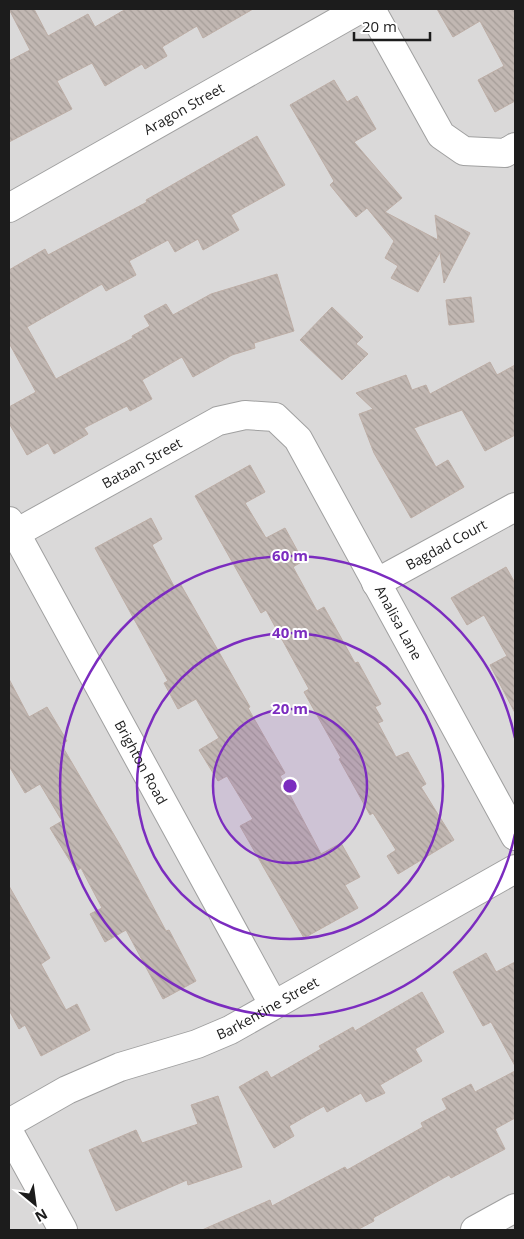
<svg xmlns="http://www.w3.org/2000/svg" width="524" height="1239" viewBox="0 0 524 1239" font-family="'Open Sans',sans-serif">
<style>
.residential{fill:#dad9d9}
.building{fill:url(#building-back-hatch);stroke:#bdaea6}
.lines{fill:none;stroke-linecap:round;stroke-linejoin:round}
.street-casing{stroke:#a0a0a0;stroke-width:30}
.street{stroke:#fff;stroke-width:28}
.ring{fill:none;stroke:#7b2cbf;stroke-width:2.5}
.labels{text-anchor:middle;stroke-width:4;stroke-linejoin:round;paint-order:stroke}
.street-label{font-size:14px;fill:#1c1c1c;stroke:#fff}
.centre{fill:#7b2cbf;stroke:#fff;stroke-width:2.5}
.ring-label{font-size:15px;text-anchor:middle;font-weight:bold;fill:#7b2cbf;stroke:#fff;stroke-width:4;stroke-linejoin:round;paint-order:stroke}
</style>
<defs>
<pattern id="building-back-hatch" width="6" height="6" patternUnits="userSpaceOnUse" patternTransform="scale(1.25)"><rect width="6" height="6" fill="#c1b7b2"/><path d="M-1 5l2 2M0 0l6 6M5-1l2 2" fill="none" stroke="#a59d98"/></pattern>
</defs>
<rect width="100%" height="100%" fill="#ede8e2"/>
<rect class="residential" x="9" y="9" width="506" height="1221"/>
<g class="building">
<path d="M9,9h25l14,27 40,-22 7,13 31,-18h127l-50,29 -6,-12 -35,21 5,9 -22,13 -3,-5 -37,22 -13,-23 -35,18 15,28 -63,33v-81l21,-11z"/>
<path d="M437,9h78v92l-20,11 -17,-32 26,-14 -24,-45 -27,16z"/>
<path d="M334,80l13,22 10,-6 19,33 -22,13 48,56 -17,14 53,28 -3,-25 35,18 -26,50 -4,-31 -22,40 -27,-14 7,-12 -13,-8 9,-17 -27,-33 -11,9 -26,-32 4,-4 -44,-76z"/>
<path d="M257,136l28,49 -54,30 8,15 -36,20 -5,-11 -23,13 -7,-12 -39,21 7,14 -30,16 -4,-7 -75,43 29,52 77,-41 -1,-2 18,-10 -6,-10 22,-12 7,11 38,-21 66,-20 17,57 -40,12 1,5 -23,7 -39,22 -11,-20 -40,23 10,19 -22,12 -3,-5 -43,22 4,6 -34,20 -6,-11 -21,12 -18,-32v-16l27,-15 -27,-49v-73l36,-21 3,6 99,-53 -1,-2z"/>
<path d="M471,297l3,25 -25,3 -3,-25z"/>
<path d="M332,307l31,30 -7,7 12,10 -26,26 -42,-40z"/>
<path d="M490,362l7,13 18,-10v70l-30,16 -23,-41 -48,18 22,39 12,-7 16,27 -53,31 -37,-65 -15,-39 14,-5 -17,-16 50,-18 6,15 14,-5 4,9z"/>
<path d="M250,465l15,27 -20,11 21,35 19,-10 18,33 -10,6 24,44 7,-4 31,56 3,-1 23,42 -6,3 8,14 -5,2 18,34 12,-5 18,32 -5,3 33,53 -56,34 -11,-18 9,-6 -23,-37 -3,2 -31,-56 2,-1 -37,-66 5,-3 -43,-79 -5,3 -66,-117z"/>
<path d="M151,518l11,21 -10,6 23,43 6,-3 69,122 -2,1 37,65 -5,3 41,78 20,-11 19,34 -15,8 13,23 -54,30 -64,-112 13,-7 -26,-43 -9,5 -19,-31 20,-12 -23,-39 -18,10 -14,-26 4,-2 -73,-133z"/>
<path d="M506,567l9,16v130l-25,-48 17,-9 -23,-41 -17,10 -16,-27z"/>
<path d="M9,679l20,38 18,-10 20,34 -6,3 59,101 46,86 3,-1 27,51 -33,18 -37,-69 -21,12 -15,-28 12,-6 -21,-40 -5,3 -26,-43 12,-7 -22,-37 -15,9 -16,-27z"/>
<path d="M9,886l41,72 -9,6 25,46 11,-6 13,26 -49,26 -16,-31 -6,4 -10,-19z"/>
<path d="M486,953l10,19 19,-10v104l-24,-44 -8,4 -30,-54z"/>
<path d="M422,992l22,40 -29,17 7,12 -42,24 5,8 -19,9 -5,-9 -34,19 -3,-6 -35,20 5,10 -20,12 -35,-61 28,-16 4,7 50,-29 -2,-3 34,-19 2,4z"/>
<path d="M515,1071v47l-20,11 10,20 -54,29 -2,-3 -76,43 1,3 -17,9h-155l68,-30 2,6 73,-39 2,3 76,-43 -2,-4 26,-14 -5,-10 29,-15 4,8z"/>
<path d="M218,1096l24,71 -54,18 -1,-5 -71,31 -27,-61 47,-20 6,13 56,-19 -7,-19z"/>
</g>
<g class="lines">
<g class="street-casing">
<g id="street">
<path d="M371,9l70,126 23,16 41,2 10,-6"/>
<path id="s1" d="M9,208l351,-199"/>
<path id="s2" d="M9,521l264,483"/>
<path id="s3" d="M16,533l202,-112 27,-6 30,2 23,22 217,397"/>
<path id="s4" d="M376,583l139,-76"/>
<path id="s5" d="M9,1123l58,-33 53,-23 77,-23 33,-14 285,-161"/>
<path d="M9,1132l54,98"/>
<path d="M475,1230l40,-22"/>
</g>
</g>
<use href="#street" class="street"/>
</g>
<circle cx="290" cy="786" r="77" fill="#7b2cbf" fill-opacity=".12"/>
<g class="ring">
<circle cx="290" cy="786" r="77"/>
<circle cx="290" cy="786" r="153"/>
<path d="M515 834A230 230 0 1 1 515 738"/>
</g>
<g class="labels">
<g class="street-label">
<text dy="5" stroke="none"><textPath href="#s1" startOffset="201">Aragon Street</textPath></text>
<text dy="5" stroke="none"><textPath href="#s3" startOffset="144">Bataan Street</textPath></text>
<text dy="5" stroke="none"><textPath href="#s4" startOffset="80">Bagdad Court</textPath></text>
<text dy="5" stroke="none"><textPath href="#s3" startOffset="530">Analisa Lane</textPath></text>
<text dy="5" stroke="none"><textPath href="#s2" startOffset="275">Brighton Road</textPath></text>
<text dy="5" stroke="none"><textPath href="#s5" startOffset="284">Barkentine Street</textPath></text>
</g>
</g>
<circle cx="290" cy="786" r="8" class="centre"/>
<g class="ring-label">
<text x="290" y="561">60 m</text>
<text x="290" y="638">40 m</text>
<text x="290" y="714">20 m</text>
</g>
<rect width="524" height="1239" fill="none" stroke="#1c1c1c" stroke-width="20"/>
<g transform="translate(35 1204) rotate(151)" stroke="#ffffff" stroke-width="4" paint-order="stroke">
<path d="M0-4L9 19L0 12L-9 19Z" fill="#1c1c1c"/>
<text y="-8" font-size="14" font-weight="bold" text-anchor="middle" fill="#1c1c1c">N</text>
</g>
<path d="M354 32v8h76v-8" fill="none" stroke="#1c1c1c" stroke-width="2.5"/>
<text x="362" y="32" font-size="15" fill="#1c1c1c" stroke="#ffffff" stroke-width="4" paint-order="stroke">20 m</text>
</svg>
